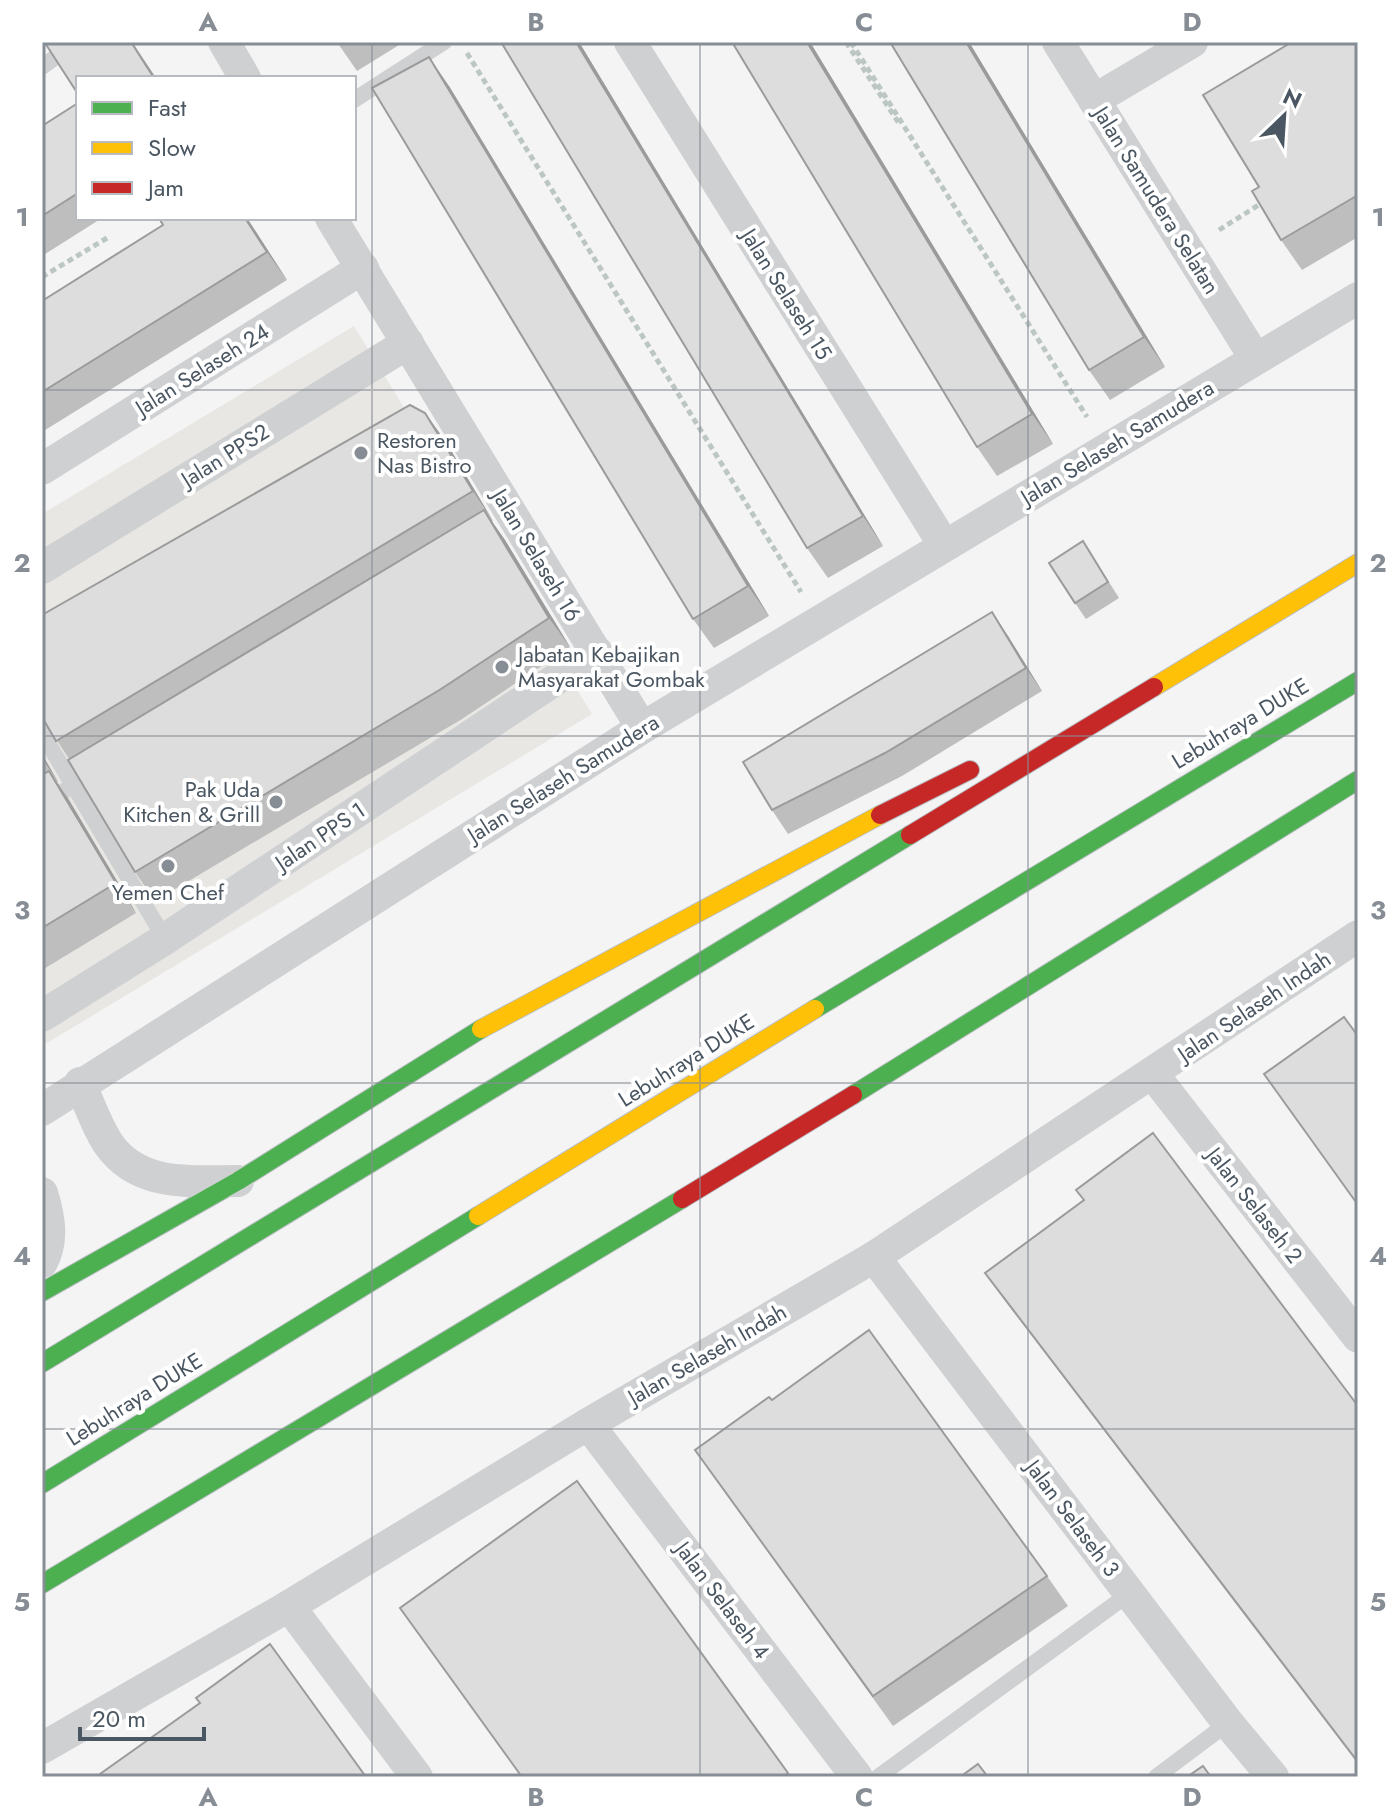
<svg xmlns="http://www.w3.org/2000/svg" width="1400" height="1819" viewBox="0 0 1400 1819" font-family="Jost,sans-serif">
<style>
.commercial{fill:#e8e7e3}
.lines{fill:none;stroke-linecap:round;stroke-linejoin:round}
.fast-casing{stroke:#b9bec3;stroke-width:20}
.slow-casing{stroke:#b9bec3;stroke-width:20}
.jam-casing{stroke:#b9bec3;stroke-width:20}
.path{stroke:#bcc7c4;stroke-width:5;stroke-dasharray:6 4;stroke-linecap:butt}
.lane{stroke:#ced0d2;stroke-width:16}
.street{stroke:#ced0d2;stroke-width:32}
.fast{stroke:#4caf50;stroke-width:18}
.slow{stroke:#ffc107;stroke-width:18}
.jam{stroke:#c62828;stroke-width:18}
.wall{fill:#bebebf}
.shaded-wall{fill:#9b9b9b}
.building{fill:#ddddde;stroke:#9b9b9b;stroke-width:2}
.grid{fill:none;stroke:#868d94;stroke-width:2;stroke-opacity:0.55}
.poi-dot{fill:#868d94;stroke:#fff;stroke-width:3}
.labels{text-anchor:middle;stroke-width:8;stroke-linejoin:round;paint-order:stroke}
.street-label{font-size:22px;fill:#4a5661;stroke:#fff}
.poi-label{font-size:22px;fill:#4a5661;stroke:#fff;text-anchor:start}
.neatline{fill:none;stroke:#868d94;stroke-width:3}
.grid-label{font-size:26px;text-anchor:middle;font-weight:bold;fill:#868d94}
</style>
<rect width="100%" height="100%" fill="#f4f4f4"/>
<path class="commercial" d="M354,326l238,388 -550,332v-532z"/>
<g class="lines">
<g class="fast-casing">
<g id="fast">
<path d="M815,1009l543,-328"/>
<path d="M853,1095l505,-315"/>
<path d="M42,1292l196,-111 243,-152"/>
<path d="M42,1363l868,-528"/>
<path d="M42,1484l436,-268"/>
<path d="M42,1584l640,-385"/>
</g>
</g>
<g class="slow-casing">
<g id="slow">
<path d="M1154,687l204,-124"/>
<path d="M481,1029l399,-214"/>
<path d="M478,1216l337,-207"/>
</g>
</g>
<g class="jam-casing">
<g id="jam">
<path d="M880,815l90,-45"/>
<path d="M910,835l244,-148"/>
<path d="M682,1199l171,-104"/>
</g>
</g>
<g class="path">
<path d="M846,42l54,83"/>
<path d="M851,42l236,375"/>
<path d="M467,53l334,539"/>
<path d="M1219,230l46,-29"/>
<path d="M42,277l65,-39"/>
</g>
<g class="lane">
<path d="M42,67l34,-25"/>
<path d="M354,100l90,-58"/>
<path d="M42,733l123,206"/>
<path d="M42,804l58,-34"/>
<path d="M878,1777l252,-184"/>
<path d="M1156,1777l72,-54"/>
</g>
<g class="street">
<path d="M224,42l21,36"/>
<path d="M630,42l314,503"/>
<path d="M1058,42l197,316"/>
<path d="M1094,100l98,-58"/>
<path d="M331,218l311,510"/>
<path d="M42,469l321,-201"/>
<path d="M42,568l366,-225"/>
<path d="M42,1016l123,-77 432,-287"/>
<path d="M1152,1073l206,264"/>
<path d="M80,1083c9,20 20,53 34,68 31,36 80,30 124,30"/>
<path d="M42,1110l600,-382 716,-430"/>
<path d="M42,1193c7,23 12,47 0,69"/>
<path d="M874,1257l354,466 45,54"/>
<path d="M588,1424l269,353"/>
<path d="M289,1606l128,171"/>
<path d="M42,1748l247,-142 299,-182 286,-167 484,-321"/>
</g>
<use href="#fast" class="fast"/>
<use href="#slow" class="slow"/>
<use href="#jam" class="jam"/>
</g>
<g class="wall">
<path d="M337,42h67l-47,29z"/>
<path d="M501,42h78l304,504 -55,32 -21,-30z"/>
<path d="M732,42h78l243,402 -56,32 -20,-29z"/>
<path d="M890,42h79l196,325 -55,33 -21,-30z"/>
<path d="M1358,42v195l-56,33 -21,-30 -22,-53z"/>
<path d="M449,86l320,530 -55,32 -21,-29z"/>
<path d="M78,103v115h24l-60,38v-130z"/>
<path d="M159,218h88l40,62 -245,152v-131l121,-76z"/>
<path d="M425,413l21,29 47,79 -1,1 13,18 65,107 -108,72 -307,182 -20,-29 -66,-113 -22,-34 -5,-2v-108z"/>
<path d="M1083,541l36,57 -33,21 -11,-16z"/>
<path d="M1008,636l34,55 -140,85 -114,58 -16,-24z"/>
<path d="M42,754l16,28h-1l12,18 67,113 -94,57z"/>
<path d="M985,1273l373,133v358l-352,-462z"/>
<path d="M772,1400l275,176 21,30 -175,120 -177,-246z"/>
</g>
<g class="shaded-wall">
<path d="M131,42h1l24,36h-2z"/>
<path d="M576,42h3l304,504 -20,-30z"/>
<path d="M807,42h3l243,402 -21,-30z"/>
<path d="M966,42h3l196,325 -21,-30z"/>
<path d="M429,57l20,29 320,530 -21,-30z"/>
<path d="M245,218h2l40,62 -20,-28z"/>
<path d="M425,413l21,29 47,79 -20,-30z"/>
<path d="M484,510l21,30 65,107 -21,-29z"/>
<path d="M992,612l16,24 34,55 -16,-23z"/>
<path d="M42,754l16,28 -16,-24z"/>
<path d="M49,771l20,29 67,113 -20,-30z"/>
</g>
<g class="building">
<path d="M46,42h85l23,36h-76v16l-33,-51z"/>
<path d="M501,42h75l287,474 -56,32z"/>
<path d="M732,42h75l225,372 -55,33z"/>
<path d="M890,42h76l178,295 -55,33z"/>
<path d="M1292,42h66v153l-77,45 -29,-49 7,-4 -56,-92z"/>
<path d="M429,57l319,529 -55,33 -321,-531z"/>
<path d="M78,103v90l-36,23v-90z"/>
<path d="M159,218h86l22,34 -225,140v-91l121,-76z"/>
<path d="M410,405l15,8 48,78 -417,250 -14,-24v-102z"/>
<path d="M484,510l65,108 -108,71 -306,183 -67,-112z"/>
<path d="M1083,541l25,41 -33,21 -26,-40z"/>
<path d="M992,612l34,56 -141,85 -113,57 -29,-48z"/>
<path d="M49,771l67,112 -74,45v-153z"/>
<path d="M1344,1017l11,15 3,-2v175l-94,-131z"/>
<path d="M1153,1133l205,273v356l-373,-489 99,-73 -8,-10z"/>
<path d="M869,1330l178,246 -174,120 -178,-246 74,-53 3,3z"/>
<path d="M577,1481l211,292 -5,4h-261l-122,-169z"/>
<path d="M270,1644l96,133h-264l-2,-3 100,-71 -4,-5z"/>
<path d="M978,1764l10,13h-28z"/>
<path d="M1203,1766l8,11h-24z"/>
</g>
<path class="grid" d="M372,42v1735M700,42v1735M1028,42v1735M42,390h1316M42,736h1316M42,1083h1316M42,1429h1316"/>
<g class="poi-dot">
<circle cx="361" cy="453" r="8"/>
<circle cx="502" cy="667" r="8"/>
<circle cx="276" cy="802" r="8"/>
<circle cx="168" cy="866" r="8"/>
</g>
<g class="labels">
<g class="street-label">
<text transform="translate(1157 200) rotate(58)" y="8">Jalan Samudera Selatan</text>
<text transform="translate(787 294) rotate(58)" y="8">Jalan Selaseh 15</text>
<text transform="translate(202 369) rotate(-32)" y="8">Jalan Selaseh 24</text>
<text transform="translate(1117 442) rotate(-31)" y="8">Jalan Selaseh Samudera</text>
<text transform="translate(225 455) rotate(-32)" y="8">Jalan PPS2</text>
<text transform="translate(537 555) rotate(59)" y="8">Jalan Selaseh 16</text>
<text transform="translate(1240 723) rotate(-31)" y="8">Lebuhraya DUKE</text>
<text transform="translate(563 778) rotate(-32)" y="8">Jalan Selaseh Samudera</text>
<text transform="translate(320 836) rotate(-34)" y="8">Jalan PPS 1</text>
<text transform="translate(1254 1006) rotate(-34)" y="8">Jalan Selaseh Indah</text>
<text transform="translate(686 1060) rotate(-32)" y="8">Lebuhraya DUKE</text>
<text transform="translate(1255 1205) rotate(52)" y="8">Jalan Selaseh 2</text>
<text transform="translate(707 1354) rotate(-30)" y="8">Jalan Selaseh Indah</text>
<text transform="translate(134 1399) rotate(-32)" y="8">Lebuhraya DUKE</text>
<text transform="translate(1073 1518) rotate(53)" y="8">Jalan Selaseh 3</text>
<text transform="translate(723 1600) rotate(53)" y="8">Jalan Selaseh 4</text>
</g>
<g class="poi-label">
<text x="377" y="448">Restoren<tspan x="377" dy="25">Nas Bistro</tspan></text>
<text x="518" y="662">Jabatan Kebajikan<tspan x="518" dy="25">Masyarakat Gombak</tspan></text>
<text x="260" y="797" text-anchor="end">Pak Uda<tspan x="260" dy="25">Kitchen &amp; Grill</tspan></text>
<text x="168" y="900" text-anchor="middle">Yemen Chef</text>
</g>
</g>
<rect width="1400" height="1819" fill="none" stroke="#ffffff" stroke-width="88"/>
<rect x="76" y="76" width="280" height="144" fill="#ffffff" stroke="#b7bbc0" stroke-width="2"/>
<rect x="92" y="102" width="40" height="12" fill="#4caf50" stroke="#b7bbc0" stroke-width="2"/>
<text x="148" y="116" font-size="24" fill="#4a5661">Fast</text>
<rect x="92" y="142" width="40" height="12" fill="#ffc107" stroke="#b7bbc0" stroke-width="2"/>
<text x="148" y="156" font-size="24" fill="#4a5661">Slow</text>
<rect x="92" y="182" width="40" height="12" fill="#c62828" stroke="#b7bbc0" stroke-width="2"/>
<text x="148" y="196" font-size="24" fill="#4a5661">Jam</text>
<g transform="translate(1284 116) rotate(25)" stroke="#ffffff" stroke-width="6" paint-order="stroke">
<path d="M0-6L14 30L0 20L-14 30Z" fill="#4a5661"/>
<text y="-12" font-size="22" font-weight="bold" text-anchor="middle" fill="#4a5661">N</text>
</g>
<path d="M80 1727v12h124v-12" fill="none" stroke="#4a5661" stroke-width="4"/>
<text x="92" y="1727" font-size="24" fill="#4a5661" stroke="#ffffff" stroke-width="6" paint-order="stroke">20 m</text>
<rect x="44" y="44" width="1312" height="1731" class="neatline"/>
<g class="grid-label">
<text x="208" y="31">A</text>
<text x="536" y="31">B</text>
<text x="864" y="31">C</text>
<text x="1192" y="31">D</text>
<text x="22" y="226">1</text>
<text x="1378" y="226">1</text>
<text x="22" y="572">2</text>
<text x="1378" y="572">2</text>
<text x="22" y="919">3</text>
<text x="1378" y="919">3</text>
<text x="22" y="1265">4</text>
<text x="1378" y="1265">4</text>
<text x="22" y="1611">5</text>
<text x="1378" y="1611">5</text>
<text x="208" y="1806">A</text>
<text x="536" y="1806">B</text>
<text x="864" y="1806">C</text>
<text x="1192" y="1806">D</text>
</g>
</svg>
